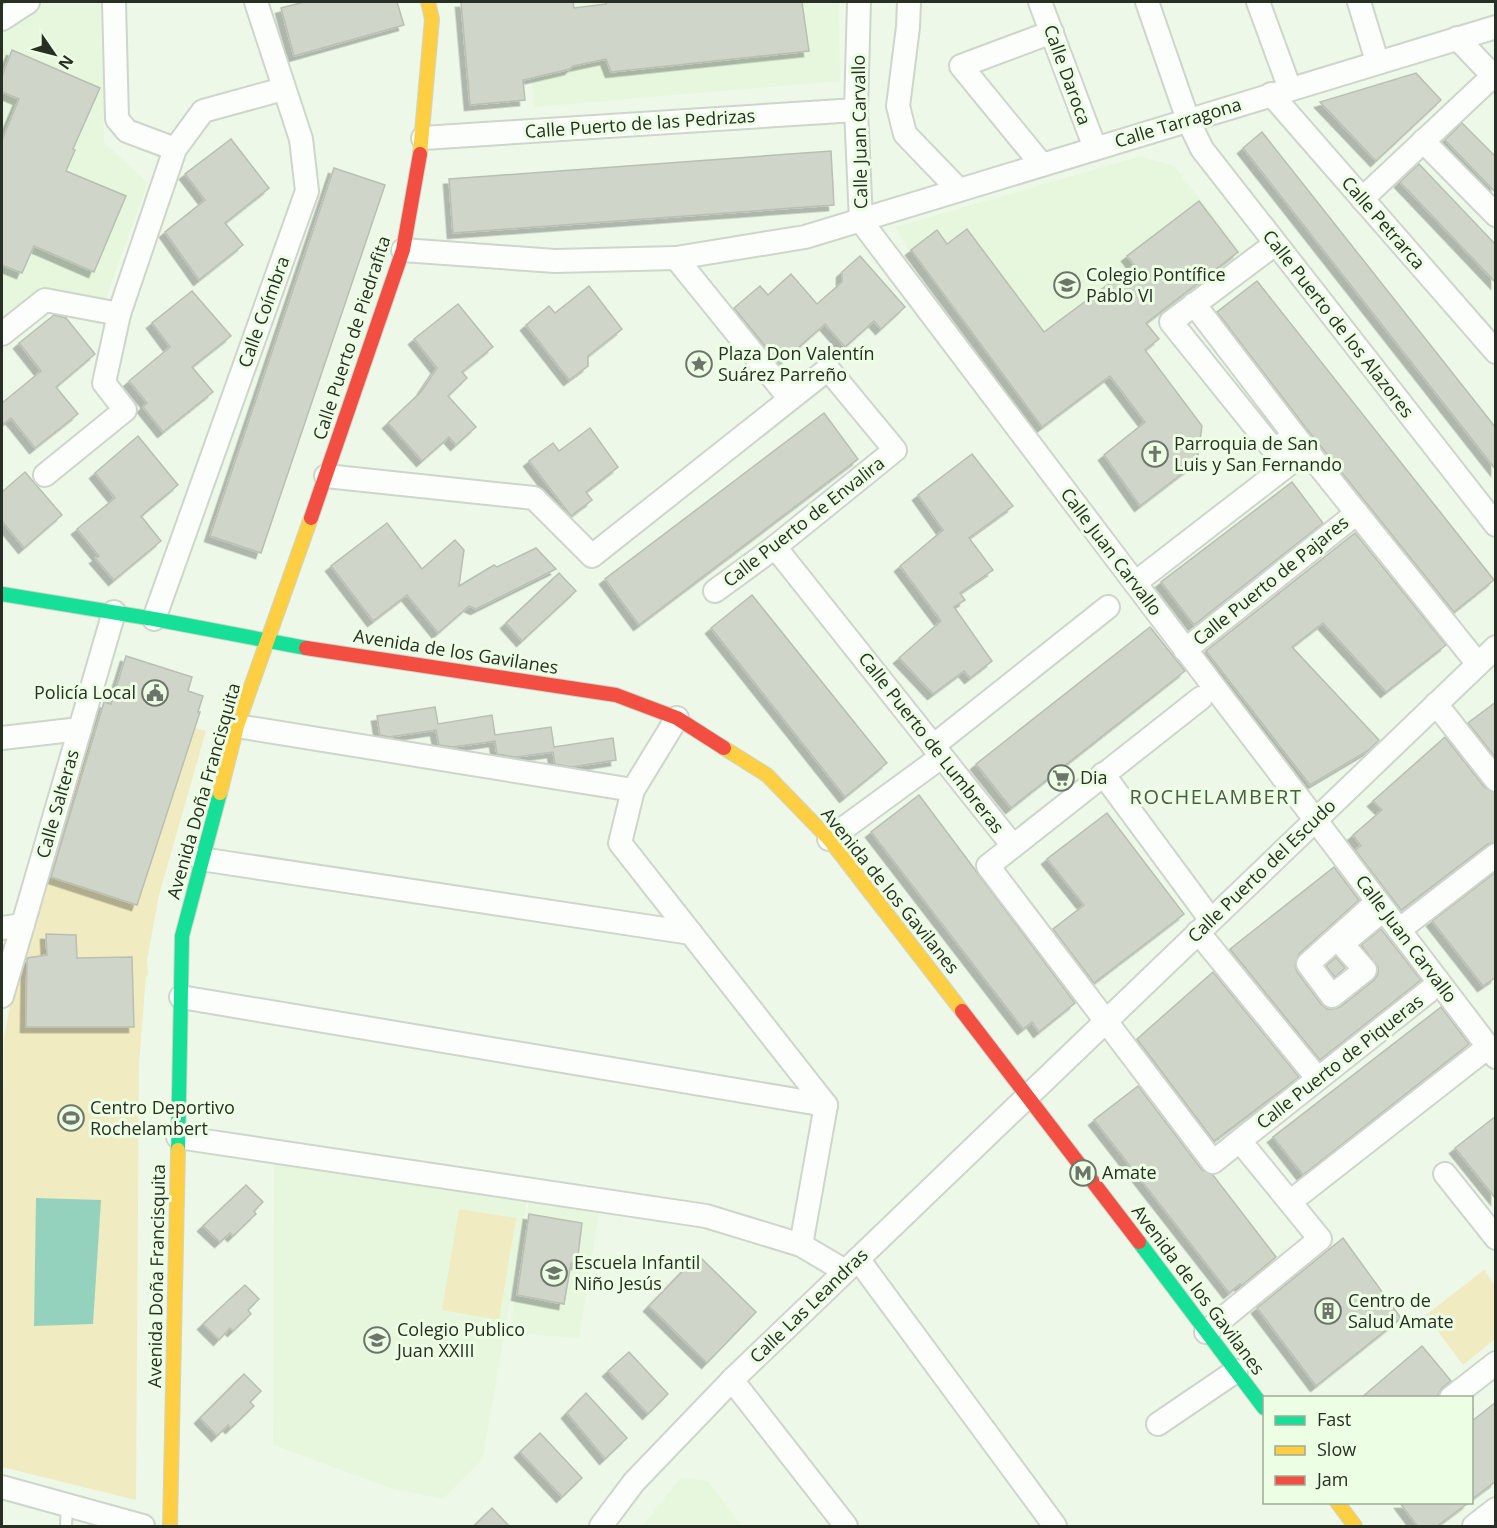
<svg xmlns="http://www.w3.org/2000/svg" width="1497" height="1528" viewBox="0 0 1497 1528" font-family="'Open Sans',sans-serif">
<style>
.built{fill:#e7f7de}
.green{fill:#f0ebc1}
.water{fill:#94d2be}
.building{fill:#cfd5c8;stroke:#babfb4;stroke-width:1.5;filter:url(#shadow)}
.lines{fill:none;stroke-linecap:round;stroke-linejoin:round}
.lane-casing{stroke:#ced5ca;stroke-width:14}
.street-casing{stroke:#ced5ca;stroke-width:26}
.fast-casing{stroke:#ced5ca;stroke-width:16}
.slow-casing{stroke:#ced5ca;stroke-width:16}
.jam-casing{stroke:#ced5ca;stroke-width:16}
.lane{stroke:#fcfefc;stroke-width:10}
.street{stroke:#fcfefc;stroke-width:22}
.fast{stroke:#16e098;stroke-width:14}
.slow{stroke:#ffcf43;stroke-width:14}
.jam{stroke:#f24e42;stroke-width:14}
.labels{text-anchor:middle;stroke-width:6;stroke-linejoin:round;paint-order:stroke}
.street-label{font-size:18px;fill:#282f25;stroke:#ecfee3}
.poi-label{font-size:18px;fill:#282f25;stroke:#ecfee3;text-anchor:start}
.neighbourhood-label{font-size:20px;letter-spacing:1.5px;fill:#4d5c46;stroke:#ecfee3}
</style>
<defs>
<filter id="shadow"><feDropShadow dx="-5.5" dy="5.5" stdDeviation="0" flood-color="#0004"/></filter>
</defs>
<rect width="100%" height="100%" fill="#eef8e9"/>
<g class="built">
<path d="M45,2h56l3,140 44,41 -45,123 -33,-3 -68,20v-294z"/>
<path d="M526,2h313l1,79 -306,26z"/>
<path d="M1141,156l33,10 68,86 -84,66 -13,7 12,16 -116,87 -131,-176 -15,-25z"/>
<path d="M274,1163l253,38 -44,258 -40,40 -53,-11 -117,-43z"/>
<path d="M529,1200l70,13 -20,125 -69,-5z"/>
<path d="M680,1478l28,3 34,45h-99z"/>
</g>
<g class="green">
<path d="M104,702l102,29 -47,164 -12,65 1,15 -2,1 -7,87 -3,437 -134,-33v-294l2,-135 16,-84z"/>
<path d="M459,1209l57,9 -17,102 -57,-10z"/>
<path d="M1484,1270l11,15v54l-32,26 -37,-50z"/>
</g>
<path class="water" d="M36,1198l65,2 -8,124 -59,2z"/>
<g class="building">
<path d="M304,2h93l7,23 -110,31 -13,-48z"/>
<path d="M461,2h112l1,6 32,-4v-2h196l7,49 -198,21 -5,-13 -33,7 -3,3 -47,11 2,20 -55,5z"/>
<path d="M12,50l88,38 -27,61 2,1 -9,21 60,25 -32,76 -60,-26 -12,27 -20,-8v-125l17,-41 -17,-7v-16z"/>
<path d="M1416,73l25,27 -65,61 -56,-59z"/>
<path d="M1462,123l34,34v36l-51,-53z"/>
<path d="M1262,132l234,296v42l-253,-322z"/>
<path d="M231,139l38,49 -44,35 18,22 -44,35 -34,-48 40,-32 -20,-26z"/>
<path d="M831,151l3,54 -381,28 -4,-54z"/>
<path d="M1419,164l77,81v38l-96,-101z"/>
<path d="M334,168l51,17 -124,368 -51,-17z"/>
<path d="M1199,201l39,51 -92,71 13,16 -14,11 57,76 -5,36 -57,44 -36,-51 41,-33 -35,-46 -68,51 -131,-177 26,-20 10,14 20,-15 77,103 90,-67 -7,-9z"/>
<path d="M860,256l45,51 -24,22 -7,-8 -29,26 -20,-23 -45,40 -46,-56 26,-22 8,9 23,-21 26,30 25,-22v-10z"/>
<path d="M1257,281l237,299 -40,32 -148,-184 -89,-116z"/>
<path d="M589,286l33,43 -34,27v10l-19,14 -43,-55 23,-19 6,7z"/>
<path d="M192,291l39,45 -39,31 21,25 -50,40 -20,-25 4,-4 -18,-22 41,-34 -18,-24z"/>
<path d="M458,304l35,43 -31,25 5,6 -19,18 28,31 -20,18 -7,-8 -27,24 -34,-38 33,-31 16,-24 -23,-29z"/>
<path d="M54,315l12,3 29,36 -39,33 22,27 -43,34 -24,-30 -9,7v-22l39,-32 -22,-28z"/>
<path d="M824,413l34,46 -219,166 -34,-46z"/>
<path d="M590,428l28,39 -32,25 6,8 -21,16 -42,-55 24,-18 6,8z"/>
<path d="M138,436l40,49 -37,31 20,25 -47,39 -19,-22 4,-2 -22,-27 38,-31 -20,-25z"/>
<path d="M972,454l41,52 -44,32 24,32 -33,23 5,7 -11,7 38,54 -22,17 -6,-7 -31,23 -34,-36 42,-37 -41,-55 43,-36 -25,-35z"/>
<path d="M25,472l37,43 -38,33 -22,-27v-29z"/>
<path d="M1292,482l31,41 -129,102 -33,-43z"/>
<path d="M387,523l35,46 33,-29 9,10 -5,36 35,-21 3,2 39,-19 20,21 -80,40 -7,-3 -31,27 -31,-38 -34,26 -42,-55z"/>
<path d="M1355,533l91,112 -60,47 -63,-69 -31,24 87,93 -10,10 -59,35 -104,-134z"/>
<path d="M559,573l17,18 -54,50 -16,-18z"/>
<path d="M752,595l135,168 -42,34 -134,-169z"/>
<path d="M1150,627l35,44 -174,137 -35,-44z"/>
<path d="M126,656l66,21 -4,14 15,5 -5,16h2l-63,193 -86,-28 53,-175 7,2z"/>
<path d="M1496,702v56l-28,-35z"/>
<path d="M435,707l3,17 54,-9 3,20 56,-8 3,20 59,-9 3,22 -44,7 -17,-3 -2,-12 -37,5 -19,-3 -2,-13 -42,6 -14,-2 -3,-15 -47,7 -9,-2 -3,-19z"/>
<path d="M1445,737l40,51 11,5v49l-8,2 -87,66 -46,-60 6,-4 -8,-11 29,-25 -9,-9z"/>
<path d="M919,795l156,208 -36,29 -7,-10 -9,7 -152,-197z"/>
<path d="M1107,813l77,101 -90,69 -41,-54 31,-24 -37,-46z"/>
<path d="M1334,867l25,33 -60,54 -4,11 2,7 24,32 6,5h6l7,-2 34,-27 4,-6v-7l-17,-22 20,-16 40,51 -101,80 -90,-111z"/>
<path d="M1496,872v105l-13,9 -51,-65z"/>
<path d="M46,934l30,1 1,23 55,-1 2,70h-108l1,-69 20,-3z"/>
<path d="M1336,957l9,11 -10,9 -9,-11z"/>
<path d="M1213,972l86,105 -85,64 -77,-102z"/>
<path d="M1441,1007l28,37 -166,131 -30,-38z"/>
<path d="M1138,1086l64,84 11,5 63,82 -35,29 -1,-2 -11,9 -135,-173z"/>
<path d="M1496,1116v83l-41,-51z"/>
<path d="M246,1185l17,17 -9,9 2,3 -23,22 -3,-3 -10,9 -17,-16z"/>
<path d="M529,1214l53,9 -5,41 -6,-1 -7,41 -47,-9z"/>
<path d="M1343,1238l58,80 -85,68 -59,-78z"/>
<path d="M698,1255l58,57 -49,51 -58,-57z"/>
<path d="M245,1285l14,14 -11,11 3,4 -18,17 -3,-3 -11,12 -16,-16z"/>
<path d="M1422,1346l29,35 -9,7 -4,7 -3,3h-74z"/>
<path d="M629,1352l39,42 -20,20 -40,-43z"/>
<path d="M244,1374l17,17 -11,11 4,4 -23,22 -3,-3 -11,11 -17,-18z"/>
<path d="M586,1393l41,45 -22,21 -38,-46z"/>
<path d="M1496,1402v79l-24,18v-78z"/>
<path d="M540,1433l42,45 -20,19 -42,-45z"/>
<path d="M1400,1503h68l-32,24h-18z"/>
<path d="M492,1508l18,19h-37z"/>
</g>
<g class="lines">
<g class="lane-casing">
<path id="lane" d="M66,1526l1,-21"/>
</g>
<g class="street-casing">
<g id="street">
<path d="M114,2l3,117 10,12 48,18"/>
<path d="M859,2l-3,108 5,111 274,362 361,474"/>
<path d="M909,2l-1,25 -10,79 7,28 54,56"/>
<path d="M1040,2l55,146"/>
<path d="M1147,2l41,118 14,29 294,376"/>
<path d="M1258,2l32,87"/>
<path d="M1359,2l18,59"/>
<path d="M2,19l26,-17"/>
<path d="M1457,38l39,41"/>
<path d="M1271,94l225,258"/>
<path d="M423,138l433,-28"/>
<path d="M1423,141l73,74"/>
<path d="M1042,165l-81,-99 91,-34"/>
<path d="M1362,199l131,-123"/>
<path d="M403,250l152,11 121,-3 129,-21 691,-210"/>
<path d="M676,258l114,141"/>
<path d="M1194,304l101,132 -21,14 -103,-128 104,-78"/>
<path d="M2,334l43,-34 74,14 56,-165 28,-38 80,-22"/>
<path d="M1295,436l183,228"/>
<path d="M45,475l80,-65 -21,-27 15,-69"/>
<path d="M326,476l208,22 58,58 236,-187 67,81 -120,97 -60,44"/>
<path d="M775,547l238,299"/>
<path d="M1135,583l172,-133"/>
<path d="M154,619l153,-428 -6,-52 -45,-137"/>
<path d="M1185,650l172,-137"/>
<path d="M1201,698l-213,168 225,296 226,-179"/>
<path d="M1436,704l60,76"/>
<path d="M677,718l-44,72 -13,53 206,262 -25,140"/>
<path d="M237,726l396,64"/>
<path d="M2,738l78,-9"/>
<path d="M933,746l175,-139"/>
<path d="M1103,774l108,146"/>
<path d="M829,839l112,-82"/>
<path d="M201,859l490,74"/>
<path d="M1377,902l-69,62 24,32 33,-26 -23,-26 41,-34"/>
<path d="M2,928l21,-3"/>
<path d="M1399,930l97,-75"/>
<path d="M1198,932l120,147"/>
<path d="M2,996l112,-384"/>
<path d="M181,997l645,108"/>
<path d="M178,1137l528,79 95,29 44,26"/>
<path d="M1445,1174l51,64"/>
<path d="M1290,1202l198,-155"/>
<path d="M858,1259l197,267"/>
<path d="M1206,1332l114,-93 -80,-98"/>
<path d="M732,1380l114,146"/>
<path d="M1451,1398l45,-35"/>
<path d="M1158,1424l78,-53"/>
<path d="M2,1487l141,39"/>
<path d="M601,1526l33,-44 98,-102 764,-733"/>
<path d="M1474,1526l22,-17"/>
</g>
</g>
<g class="fast-casing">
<g id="fast">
<path d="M2,594l152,25 152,29"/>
<path d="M178,1150l4,-214 38,-143"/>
<path d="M1139,1242l125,166"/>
</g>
</g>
<g class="slow-casing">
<g id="slow">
<path d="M420,154l12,-135 -4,-17"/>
<path d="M724,748l43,27 62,64 133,172"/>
<path d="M220,793l17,-67 74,-208"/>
<path d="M1337,1502l18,24"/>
<path d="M170,1526l8,-376"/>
</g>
</g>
<g class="jam-casing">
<g id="jam">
<path d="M311,518l92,-268 17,-96"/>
<path d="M306,648l310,47 61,23 47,30"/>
<path d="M962,1011l177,231"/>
</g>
</g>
<use href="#lane" class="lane"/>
<use href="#street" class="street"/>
<use href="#fast" class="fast"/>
<use href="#slow" class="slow"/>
<use href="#jam" class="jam"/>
</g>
<defs>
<g id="school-ring" transform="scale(1.35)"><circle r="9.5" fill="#ecfee3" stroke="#6d756a" stroke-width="1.5"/><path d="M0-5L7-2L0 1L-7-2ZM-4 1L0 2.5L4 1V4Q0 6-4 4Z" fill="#6d756a"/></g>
<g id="sight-ring" transform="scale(1.35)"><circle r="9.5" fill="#ecfee3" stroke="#6d756a" stroke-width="1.5"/><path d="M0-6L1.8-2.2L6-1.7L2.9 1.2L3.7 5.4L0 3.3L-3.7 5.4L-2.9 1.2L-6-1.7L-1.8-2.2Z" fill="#6d756a"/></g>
<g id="church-ring" transform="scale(1.35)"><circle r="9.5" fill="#ecfee3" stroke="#6d756a" stroke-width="1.5"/><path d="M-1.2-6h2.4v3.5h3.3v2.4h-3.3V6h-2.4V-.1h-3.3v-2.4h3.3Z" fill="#6d756a"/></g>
<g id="civic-ring" transform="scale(1.35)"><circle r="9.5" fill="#ecfee3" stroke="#6d756a" stroke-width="1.5"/><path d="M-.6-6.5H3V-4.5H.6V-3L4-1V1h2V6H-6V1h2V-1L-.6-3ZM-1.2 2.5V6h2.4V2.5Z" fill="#6d756a"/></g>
<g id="supermarket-ring" transform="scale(1.35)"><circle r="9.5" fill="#ecfee3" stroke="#6d756a" stroke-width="1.5"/><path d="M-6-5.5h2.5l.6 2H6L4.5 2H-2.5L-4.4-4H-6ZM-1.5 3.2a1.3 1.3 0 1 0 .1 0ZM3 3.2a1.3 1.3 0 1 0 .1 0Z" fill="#6d756a"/></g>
<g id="stadium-ring" transform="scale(1.35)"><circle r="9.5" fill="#ecfee3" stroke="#6d756a" stroke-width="1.5"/><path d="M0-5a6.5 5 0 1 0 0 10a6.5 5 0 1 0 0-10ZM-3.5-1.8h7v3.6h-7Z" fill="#6d756a"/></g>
<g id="metro-ring" transform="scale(1.35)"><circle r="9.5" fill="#ecfee3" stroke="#6d756a" stroke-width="1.5"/><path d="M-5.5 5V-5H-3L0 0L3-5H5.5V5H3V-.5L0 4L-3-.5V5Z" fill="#6d756a"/></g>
<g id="building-ring" transform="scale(1.35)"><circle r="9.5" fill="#ecfee3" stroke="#6d756a" stroke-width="1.5"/><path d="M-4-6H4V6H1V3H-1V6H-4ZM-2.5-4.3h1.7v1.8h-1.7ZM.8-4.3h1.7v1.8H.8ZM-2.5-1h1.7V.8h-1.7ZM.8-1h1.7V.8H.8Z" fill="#6d756a"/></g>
</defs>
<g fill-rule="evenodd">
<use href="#school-ring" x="1067" y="285"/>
<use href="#sight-ring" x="699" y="364"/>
<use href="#church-ring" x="1155" y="454"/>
<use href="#civic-ring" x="155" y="693"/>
<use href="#supermarket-ring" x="1061" y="778"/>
<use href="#stadium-ring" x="71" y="1118"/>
<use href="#metro-ring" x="1083" y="1173"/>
<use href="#school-ring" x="554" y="1273"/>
<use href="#building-ring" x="1328" y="1311"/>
<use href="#school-ring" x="377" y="1340"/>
</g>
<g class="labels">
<g class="street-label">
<text transform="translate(1067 75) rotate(70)" y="6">Calle Daroca</text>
<text transform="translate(1178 123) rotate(-17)" y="6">Calle Tarragona</text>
<text transform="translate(640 124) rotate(-4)" y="6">Calle Puerto de las Pedrizas</text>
<text transform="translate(860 132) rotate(-91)" y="6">Calle Juan Carvallo</text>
<text transform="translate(1383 223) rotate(49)" y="6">Calle Petrarca</text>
<text transform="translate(264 312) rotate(-70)" y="6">Calle Coímbra</text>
<text transform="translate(1338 324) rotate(52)" y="6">Calle Puerto de los Alazores</text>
<text transform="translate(352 338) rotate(-72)" y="6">Calle Puerto de Piedrafita</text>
<text transform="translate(804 522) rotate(-38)" y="6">Calle Puerto de Envalira</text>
<text transform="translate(1111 552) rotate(53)" y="6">Calle Juan Carvallo</text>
<text transform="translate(1271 581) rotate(-39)" y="6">Calle Puerto de Pajares</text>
<text transform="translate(456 652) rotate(9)" y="6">Avenida de los Gavilanes</text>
<text transform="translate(931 743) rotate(52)" y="6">Calle Puerto de Lumbreras</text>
<text transform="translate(204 791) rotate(-74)" y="6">Avenida Doña Francisquita</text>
<text transform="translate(58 804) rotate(-74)" y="6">Calle Salteras</text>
<text transform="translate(1262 871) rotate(-44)" y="6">Calle Puerto del Escudo</text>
<text transform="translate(890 891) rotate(51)" y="6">Avenida de los Gavilanes</text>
<text transform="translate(1406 939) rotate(53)" y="6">Calle Juan Carvallo</text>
<text transform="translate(1340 1062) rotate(-38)" y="6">Calle Puerto de Piqueras</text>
<text transform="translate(157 1276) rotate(-89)" y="6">Avenida Doña Francisquita</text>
<text transform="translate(1198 1290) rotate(53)" y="6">Avenida de los Gavilanes</text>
<text transform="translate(809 1306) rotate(-44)" y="6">Calle Las Leandras</text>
</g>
<g class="poi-label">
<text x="1086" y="281">Colegio Pontífice<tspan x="1086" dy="21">Pablo VI</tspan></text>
<text x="718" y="360">Plaza Don Valentín<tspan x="718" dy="21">Suárez Parreño</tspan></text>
<text x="1174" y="450">Parroquia de San<tspan x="1174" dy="21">Luis y San Fernando</tspan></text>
<text x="136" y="699" text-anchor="end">Policía Local</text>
<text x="1080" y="784">Dia</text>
<text x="90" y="1114">Centro Deportivo<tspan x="90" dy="21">Rochelambert</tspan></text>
<text x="1102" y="1179">Amate</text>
<text x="574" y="1269">Escuela Infantil<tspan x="574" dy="21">Niño Jesús</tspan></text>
<text x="1348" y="1307">Centro de<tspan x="1348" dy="21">Salud Amate</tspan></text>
<text x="397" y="1336">Colegio Publico<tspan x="397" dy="21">Juan XXIII</tspan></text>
</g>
<g class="neighbourhood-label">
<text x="1216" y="804">ROCHELAMBERT</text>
</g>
</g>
<rect width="1497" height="1528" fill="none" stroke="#282f25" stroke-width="6"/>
<rect x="1263" y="1396" width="210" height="108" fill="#ecfee3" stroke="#9eab97" stroke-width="1.5"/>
<rect x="1275" y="1416" width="30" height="9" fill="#16e098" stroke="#9eab97" stroke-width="1.5"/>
<text x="1317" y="1426" font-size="18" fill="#282f25">Fast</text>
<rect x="1275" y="1446" width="30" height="9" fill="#ffcf43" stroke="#9eab97" stroke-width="1.5"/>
<text x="1317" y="1456" font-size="18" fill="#282f25">Slow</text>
<rect x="1275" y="1476" width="30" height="9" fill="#f24e42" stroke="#9eab97" stroke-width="1.5"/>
<text x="1317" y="1486" font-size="18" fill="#282f25">Jam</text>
<g transform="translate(54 54) rotate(125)" stroke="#ecfee3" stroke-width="4.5" paint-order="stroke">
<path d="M0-4.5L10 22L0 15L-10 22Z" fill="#282f25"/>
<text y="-9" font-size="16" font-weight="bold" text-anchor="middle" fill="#282f25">N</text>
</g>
</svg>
